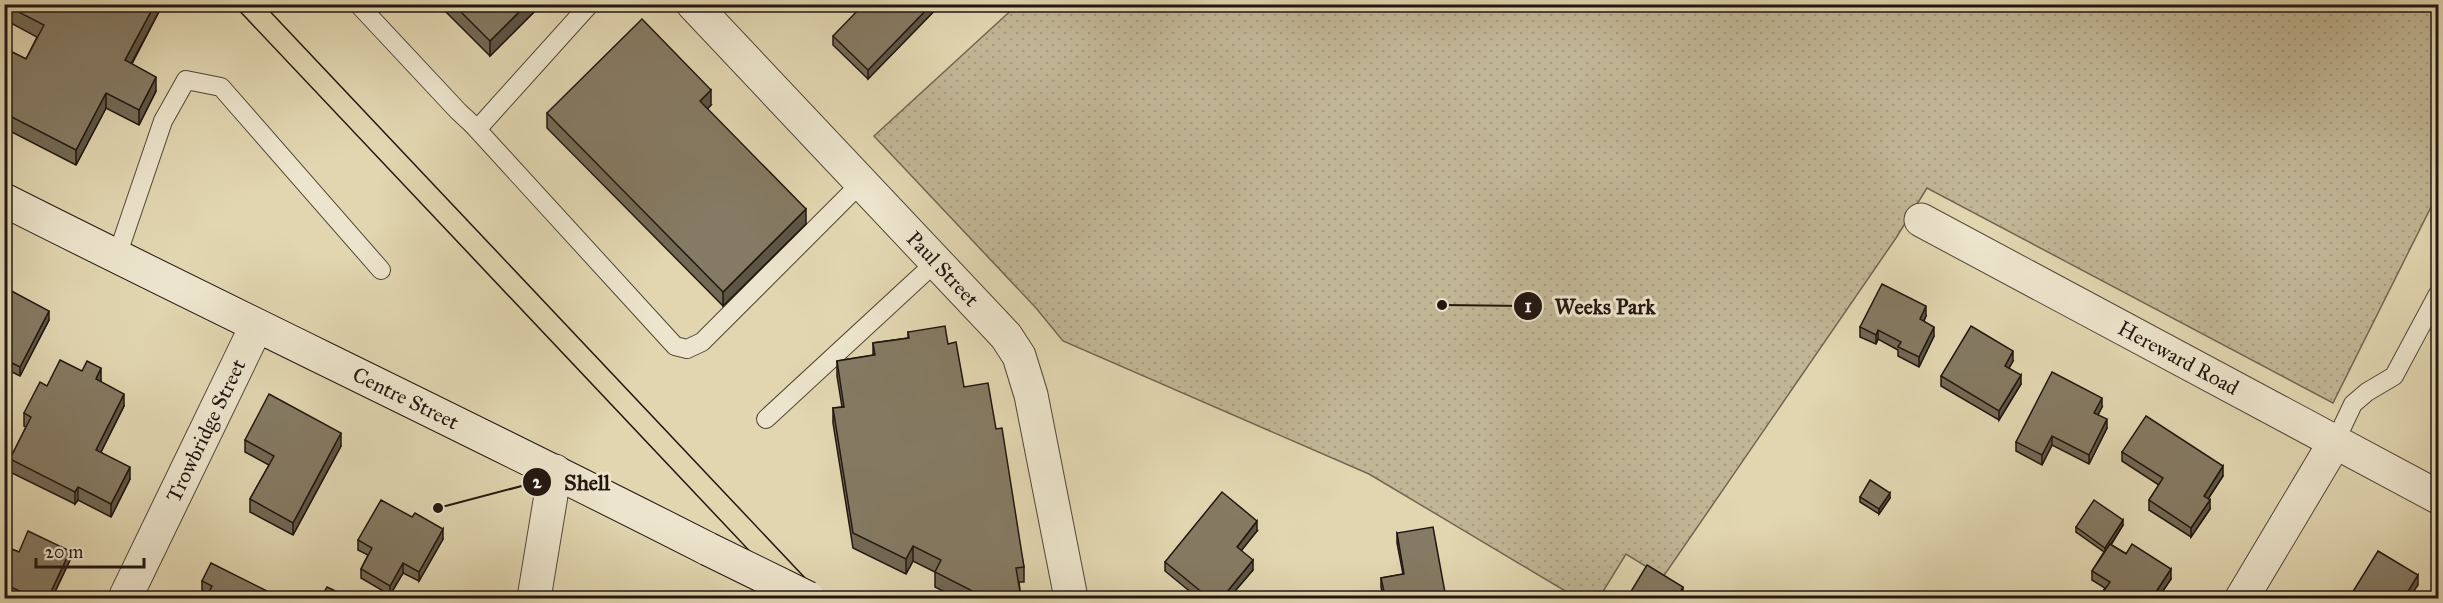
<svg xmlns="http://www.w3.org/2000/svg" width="2443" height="603" viewBox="0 0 2443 603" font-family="'IM FELL Great Primer',serif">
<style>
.park{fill:url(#park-dots);stroke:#726652;stroke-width:1.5}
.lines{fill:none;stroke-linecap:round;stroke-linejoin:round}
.lane-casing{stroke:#524738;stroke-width:20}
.street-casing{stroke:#524738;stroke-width:35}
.secondary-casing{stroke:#221710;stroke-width:35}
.lane{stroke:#ece4cc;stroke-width:18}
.street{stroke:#ece4cc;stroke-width:33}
.secondary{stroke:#ece4cc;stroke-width:33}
.tram{stroke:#221710;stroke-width:1.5}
.secondary-bridge-casing{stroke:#221710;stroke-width:35;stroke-linecap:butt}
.secondary-bridge{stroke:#ece4cc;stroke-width:33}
.wall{fill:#726955;stroke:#221710;stroke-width:1.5}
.shaded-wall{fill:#5d5545;stroke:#221710;stroke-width:1.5}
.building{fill:#857a63;stroke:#221710;stroke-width:1.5}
.labels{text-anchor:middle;stroke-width:6;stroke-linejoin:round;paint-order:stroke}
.street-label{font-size:21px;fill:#221710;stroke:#ece4cc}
.leader{fill:none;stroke:#221710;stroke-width:2}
.callout-dot{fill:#221710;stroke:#ece4cc;stroke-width:2}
.mark-label{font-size:18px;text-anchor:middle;font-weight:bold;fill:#fff}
.callout-label{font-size:22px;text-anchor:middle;font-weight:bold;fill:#221710;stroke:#ece4cc;stroke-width:6;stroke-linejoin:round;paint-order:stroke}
</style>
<defs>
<pattern id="park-dots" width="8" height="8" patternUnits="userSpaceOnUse" patternTransform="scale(1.5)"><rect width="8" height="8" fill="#c1b695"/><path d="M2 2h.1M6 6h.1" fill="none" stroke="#a69c7f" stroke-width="1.8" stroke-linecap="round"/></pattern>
</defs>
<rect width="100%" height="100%" fill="#e1d6b0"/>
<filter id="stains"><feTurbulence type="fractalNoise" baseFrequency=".00333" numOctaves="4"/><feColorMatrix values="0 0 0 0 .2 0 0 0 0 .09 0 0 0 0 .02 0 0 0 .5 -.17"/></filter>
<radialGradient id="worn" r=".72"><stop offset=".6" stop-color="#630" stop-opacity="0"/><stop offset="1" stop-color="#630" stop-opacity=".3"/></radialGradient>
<path class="park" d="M1017,5h1421v188l-105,210 -406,-215 -31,50 -233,339 -37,-23 -27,44h-22l-208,-124 -306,-133 -27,-33 -162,-172z"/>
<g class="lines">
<g class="lane-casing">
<g id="lane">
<path d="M358,4l100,107 15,14h8l109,-121"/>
<path d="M473,125l202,221 12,3 15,-7 160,-160"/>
<path d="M117,256l46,-135 23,-41 35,7 160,183"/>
<path d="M766,419l171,-158"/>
<path d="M2335,442l18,-38 14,-12 27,-16 44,-82"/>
</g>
</g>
<g class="street-casing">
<g id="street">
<path id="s1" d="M693,4l313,332 13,20 12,39 40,203"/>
<path id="s2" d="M1921,220l517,277"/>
<path id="s3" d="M125,598l131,-271"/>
<path d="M534,598l21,-127"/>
<path d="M2242,598l93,-156"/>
</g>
</g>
<g class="secondary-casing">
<g id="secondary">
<path id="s4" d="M4,200c234,118 471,230 704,349"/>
</g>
</g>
<use href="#lane" class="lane"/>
<use href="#street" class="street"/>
<use href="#secondary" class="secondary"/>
<g class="tram">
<path d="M233,4l561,594"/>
<path d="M263,4l561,594"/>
</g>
<g class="secondary-bridge-casing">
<path id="secondary-bridge" d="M708,549l100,49"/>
</g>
<use href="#secondary-bridge" class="secondary-bridge"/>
</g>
<g class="wall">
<path d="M4,4h159l-31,60 24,27 -17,34 -33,-17 -30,57 -72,-37v-80l22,11 11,-22 -26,-14 -7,13z"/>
<path d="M438,4h104l-52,52z"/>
<path d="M941,4l-73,75 -35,-34v-9z"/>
<path d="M711,105l-4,4 99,115 -83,82 -176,-178v-15z"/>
<path d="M4,287l45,33 -29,56 -16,-8z"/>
<path d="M1926,316l-2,5 10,15 -15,31 -21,-11v-6l-20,-11 -2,5 -16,-7v-10z"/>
<path d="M908,332l40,12 16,43 32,42 28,138v15h-5l2,16h-64l-22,-11v-15l-22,-11 -7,13 -53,-26 -20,-125v-15l9,-1 -5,-31v-15l36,-6v-12l35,-5z"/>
<path d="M2013,361l-4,7 12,16 -22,36 -58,-34v-10z"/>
<path d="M101,381v1l23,24 -23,46 29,27 -19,38 -33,-17 -3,4 -65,-32v-13l16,-32 -2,-1v-13l23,-27z"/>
<path d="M2102,407l-4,8 9,13 -18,36 -37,-19 -10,20 -26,-14v-9z"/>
<path d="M245,440l96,6 -48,89 -43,-23v-13l19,-34 -24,-13z"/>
<path d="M2122,452l101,24 -15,23 2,10 -19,28 -42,-27v-10l10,-15 -37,-24z"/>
<path d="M1860,497l30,1 -11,16 -19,-12z"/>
<path d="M2123,525l-12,20 60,34 -13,19h-59l6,-10 -13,-8v-9l12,-19 -28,-20v-5z"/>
<path d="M1257,531l-16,19 12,20 -24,28h-31l-33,-27v-9z"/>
<path d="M1397,533l49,65h-63l-2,-11v-9l22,-4 -6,-31z"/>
<path d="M443,539l-24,42 -16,-8 -13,22 -29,-17v-9l7,-14 -10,-5v-10z"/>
<path d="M4,546l15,6 51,8 -18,38h-37l-11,-4z"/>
<path d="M202,581l79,17 -73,-5 -6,-3z"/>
</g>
<g class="shaded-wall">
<path d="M155,4h8l-38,71v-15z"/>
<path d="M527,4h15l-52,52v-15z"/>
<path d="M932,4h9l-73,75v-9z"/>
<path d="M11,8v15l-7,13v-15z"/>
<path d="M156,77v14l-17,34v-15z"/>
<path d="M711,90v15l-11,11v-15z"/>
<path d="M106,93v15l-30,57v-15z"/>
<path d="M806,209v15l-83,82v-14z"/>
<path d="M1926,306v10l-6,12v-9z"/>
<path d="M49,311v9l-29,56v-9z"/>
<path d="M1934,327v9l-15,31v-10z"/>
<path d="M1878,330v9l-2,5v-9z"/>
<path d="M2013,351v10l-8,14v-9z"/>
<path d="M101,368v13l-5,11v-13z"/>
<path d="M2021,375v9l-22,36v-9z"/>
<path d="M124,394v12l-28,56v-12z"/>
<path d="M2102,398v9l-8,15v-9z"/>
<path d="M2107,419v9l-18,36v-9z"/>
<path d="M341,433v13l-48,89v-12z"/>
<path d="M2052,436v9l-10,20v-10z"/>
<path d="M2223,466v10l-19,29v-9z"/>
<path d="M130,467v12l-19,38v-13z"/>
<path d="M78,487v13l-3,4v-12z"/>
<path d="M1890,493v5l-11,16v-5z"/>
<path d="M2210,500v9l-19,28v-9z"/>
<path d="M2123,520v5l-18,28v-5z"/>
<path d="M1257,521v10l-20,25v-9z"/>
<path d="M443,529v10l-24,42v-9z"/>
<path d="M913,546v15l-7,13v-15z"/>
<path d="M70,551v9l-18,38h-4z"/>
<path d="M1253,560v10l-24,28h-7z"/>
<path d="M403,563v10l-13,22v-9z"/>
<path d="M2171,569v10l-13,19h-6z"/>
<path d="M2418,575v10l-9,13h-5z"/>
<path d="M1683,587v10l-1,1h-5z"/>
</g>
<g class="building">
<path d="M4,4h151l-30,56 31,17 -17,33 -33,-17 -30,57 -72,-37v-18l4,-6 -4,-2v-39l22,11 18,-34 -33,-17 -7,13z"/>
<path d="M453,4h74l-37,37z"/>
<path d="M864,4h68l-64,66 -35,-34z"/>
<path d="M642,19l69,71 -11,11 106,108 -83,83 -176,-179z"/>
<path d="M1882,284l44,22 -6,13 14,8 -15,30 -21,-10 3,-5 -23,-12 -2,5 -16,-8z"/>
<path d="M4,287l45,24 -29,56 -16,-8z"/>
<path d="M945,326l3,18 8,-2 8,45 24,-4 8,46 6,-1 22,139 -8,1 5,30h-35l-51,-26 6,-12 -28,-14 -7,13 -53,-26 -20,-125 11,-1 -7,-46 38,-6 -2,-12 36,-5 -1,-6z"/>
<path d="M1971,326l42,25 -8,15 16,9 -22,36 -58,-35z"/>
<path d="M60,360l22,11 5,-10 14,7 -5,11 28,15 -28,56 34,17 -19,37 -33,-17 -3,5 -65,-33 21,-42 -7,-4 16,-31 7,4z"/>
<path d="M2052,372l50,26 -8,15 13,6 -18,36 -37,-19 -10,19 -26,-13z"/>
<path d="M269,394l72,39 -48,90 -43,-24 24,-43 -29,-16z"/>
<path d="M2146,416l77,50 -19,30 6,4 -19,28 -42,-28 14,-22 -41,-26z"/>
<path d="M1870,480l20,13 -11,16 -19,-12z"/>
<path d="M1222,492l35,29 -20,26 16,13 -31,38h-13l-44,-36z"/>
<path d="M381,500l31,17 3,-4 28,16 -24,43 -16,-9 -13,23 -29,-17 11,-21 -14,-8z"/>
<path d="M2094,500l29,20 -18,28 -29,-21z"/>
<path d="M1433,527l13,71h-40l-1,-5 -20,3 -4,-18 23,-4 -7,-41z"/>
<path d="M28,531l42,20 -22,47h-13l-31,-14v-38l15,6z"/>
<path d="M2110,544l16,10 6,-10 39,25 -19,29h-53l11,-16 -18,-11z"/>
<path d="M2378,551l40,24 -14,23h-55z"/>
<path d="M211,563l70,35h-75l6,-12 -10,-5z"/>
<path d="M1647,565l36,22 -6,11h-50z"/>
<path d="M327,587l23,11h-29z"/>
<path d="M1702,593l10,5h-14z"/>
</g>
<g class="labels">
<g class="street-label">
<text dy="7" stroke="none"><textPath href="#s1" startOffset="364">Paul Street</textPath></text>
<text dy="7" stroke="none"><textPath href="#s2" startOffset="292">Hereward Road</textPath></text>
<text dy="7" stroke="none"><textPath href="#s4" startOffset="448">Centre Street</textPath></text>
<text dy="7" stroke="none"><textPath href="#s3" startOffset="186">Trowbridge Street</textPath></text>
</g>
</g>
<path class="leader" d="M1442 305L1528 306M438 508L537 482"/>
<g class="callout-dot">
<circle cx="1442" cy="305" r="6"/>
<circle cx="438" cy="508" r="6"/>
<circle cx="1528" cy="306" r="15"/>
<circle cx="537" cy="482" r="15"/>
</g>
<g class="mark-label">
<text x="1528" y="312">1</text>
<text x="537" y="488">2</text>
</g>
<g class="callout-label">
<text x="1605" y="314">Weeks Park</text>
<text x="587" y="490">Shell</text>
</g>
<rect width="2443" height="603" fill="none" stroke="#e1d6b0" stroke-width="24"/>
<rect x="6" y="6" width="2431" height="591" fill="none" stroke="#221710" stroke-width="3"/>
<rect x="12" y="12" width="2419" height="579" fill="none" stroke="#221710" stroke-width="1.5"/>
<path d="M36 558v9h108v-9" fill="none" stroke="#221710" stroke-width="3"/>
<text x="45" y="558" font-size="18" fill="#221710" stroke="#ece4cc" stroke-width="4.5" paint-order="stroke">20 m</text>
<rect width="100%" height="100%" filter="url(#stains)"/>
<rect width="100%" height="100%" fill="url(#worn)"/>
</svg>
